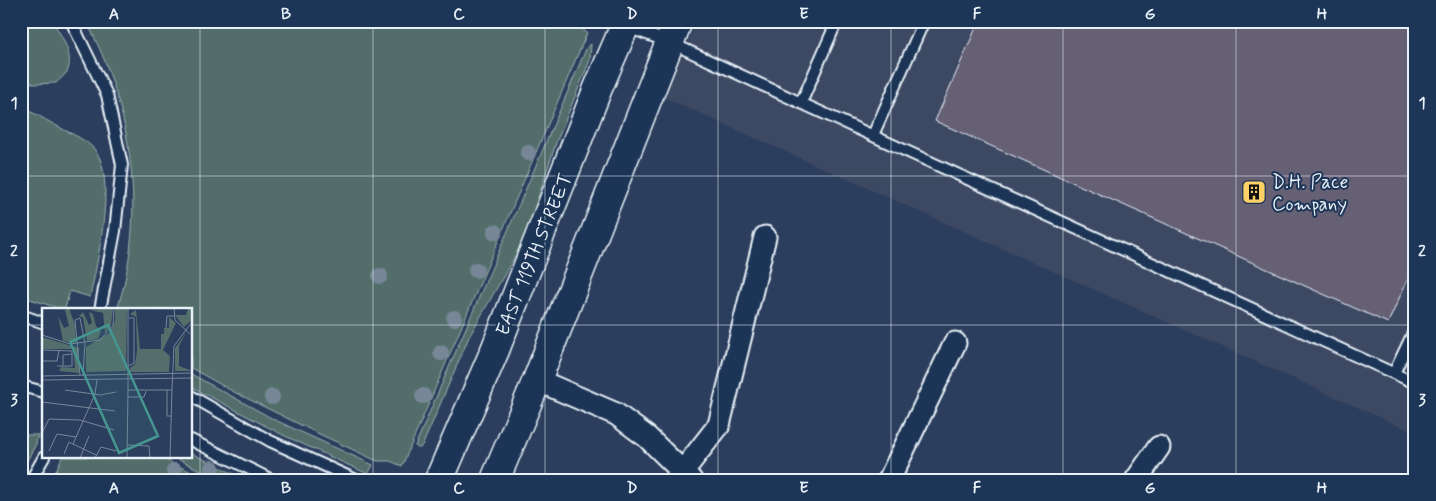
<svg xmlns="http://www.w3.org/2000/svg" width="1436" height="501" viewBox="0 0 1436 501" font-family="Mynerve,sans-serif">
<style>
.built{fill:#3d4864}
.green{fill:#536e6b;stroke:#9eb0b2}
.building{fill:#666175;stroke:#e8f1f8}
.lines{fill:none;stroke-linecap:round;stroke-linejoin:round}
.lane-casing{stroke:#e8f1f8;stroke-width:14}
.street-casing{stroke:#e8f1f8;stroke-width:25}
.secondary-casing{stroke:#e8f1f8;stroke-width:31}
.lane{stroke:#1d3557;stroke-width:10}
.street{stroke:#1d3557;stroke-width:21}
.secondary{stroke:#1d3557;stroke-width:28}
.tree{fill:#778797}
.grid{fill:none;stroke:#e8f1f8;stroke-width:1;stroke-opacity:0.55}
.labels{text-anchor:middle;stroke-width:4;stroke-linejoin:round;paint-order:stroke}
.poi-label{font-size:19px;fill:#e8f1f8;stroke:#1d3557;text-anchor:start}
.street-label{font-size:19px;fill:#e8f1f8;stroke:#1d3557}
.inset-road{fill:none;stroke:#77869b;stroke-width:1}
.view{fill:#459590;fill-opacity:0.15;stroke:#459590;stroke-width:2.5}
.inset-edge{fill:none;stroke:#e8f1f8;stroke-width:2.5}
.neatline{fill:none;stroke:#e8f1f8;stroke-width:2}
.grid-label{font-size:16px;text-anchor:middle;font-weight:bold;fill:#e8f1f8}
</style>
<rect width="100%" height="100%" fill="#2c3e5d"/>
<filter id="ink" filterUnits="userSpaceOnUse"><feTurbulence type="fractalNoise" baseFrequency=".02" numOctaves="2"/><feDisplacementMap in="SourceGraphic" scale="10" xChannelSelector="R" yChannelSelector="G"/><feConvolveMatrix kernelMatrix="1 2 1 2 8 2 1 2 1" color-interpolation-filters="sRGB"/></filter>
<g filter="url(#ink)">
<path class="built" d="M697,21h718v412l-752,-336z"/>
<g class="green">
<path d="M21,21h31c9,13 23,35 15,51 -3,4 -8,8 -11,11l-22,1 -13,-7z"/>
<path d="M86,21h487l14,12 -185,433 -12,-5h-13l-62,-29 -83,-41 -41,-23v-58h-74c30,-95 16,-202 -31,-289z"/>
<path d="M591,44l-1,16 -34,83 -32,97 -55,97 -45,105 -4,6 -5,-2 172,-399z"/>
<path d="M21,109c13,2 27,13 38,18 12,7 27,12 36,23 22,27 2,114 -5,147l-20,-6 -5,17h-7l-37,-12z"/>
<path d="M191,374l84,46 98,45 -5,9 -85,-39 -80,-42 -12,-7z"/>
<path d="M21,409l5,13 -4,13h16l-2,9 -15,28z"/>
<path d="M191,453l55,27h-25l-48,-23h18z"/>
<path d="M62,457h97l50,23h-157z"/>
</g>
<path class="building" d="M979,21h436v242l-27,60 -453,-202z"/>
<g class="lines">
<g class="lane-casing">
<g id="lane">
<path d="M71,21l36,74 15,70 -7,66 -15,79"/>
<path d="M627,27l42,15 132,61 36,-82"/>
<path d="M801,103l614,280"/>
<path d="M873,135l51,-114"/>
<path d="M21,315l23,8"/>
<path d="M1394,373l21,-44"/>
<path d="M21,386l23,6"/>
<path d="M191,396l79,45 86,39"/>
<path d="M191,440l81,40"/>
<path d="M31,480l13,-23"/>
</g>
</g>
<g class="street-casing">
<g id="street">
<path d="M537,380l79,34 31,23 44,43"/>
<path d="M676,480l43,-55 46,-188"/>
<path d="M889,480l66,-137"/>
<path d="M1136,480l23,-33"/>
</g>
</g>
<g class="secondary-casing">
<g id="secondary">
<path d="M439,480l56,-130 103,-262 29,-67"/>
<path d="M495,480l42,-100 141,-359"/>
</g>
</g>
<use href="#lane" class="lane"/>
<use href="#street" class="street"/>
<use href="#secondary" class="secondary"/>
</g>
<g class="tree">
<circle cx="528" cy="153" r="8"/>
<circle cx="495" cy="232" r="8"/>
<circle cx="476" cy="270" r="8"/>
<circle cx="380" cy="276" r="8"/>
<circle cx="454" cy="318" r="8"/>
<circle cx="441" cy="353" r="8"/>
<circle cx="423" cy="396" r="8"/>
<circle cx="272" cy="397" r="8"/>
<circle cx="212" cy="468" r="8"/>
<circle cx="174" cy="471" r="8"/>
</g>
</g>
<path class="grid" d="M200,21v459M373,21v459M545,21v459M718,21v459M891,21v459M1063,21v459M1236,21v459M21,176h1394M21,325h23M191,325h1224"/>
<defs>
<g id="building-square" transform="scale(1.25)"><rect x="-9" y="-9" width="18" height="18" rx="4" fill="#ffd166" stroke="#1d3557"/><path d="M-4-6H4V6H1V3H-1V6H-4ZM-2.5-4.3h1.7v1.8h-1.7ZM.8-4.3h1.7v1.8H.8ZM-2.5-1h1.7V.8h-1.7ZM.8-1h1.7V.8H.8Z" fill="#111"/></g>
</defs>
<g fill-rule="evenodd">
<use href="#building-square" x="1254" y="192"/>
</g>
<g class="labels">
<g class="poi-label">
<text x="1272" y="188">D.H. Pace<tspan x="1272" dy="22">Company</tspan></text>
</g>
<g class="street-label">
<text transform="translate(533 254) rotate(-68)" y="7">EAST 119TH STREET</text>
</g>
</g>
<g transform="translate(42 308)">
<rect width="150" height="150" fill="#2c3e5d"/>
<path d="M27,0l6,17 1,18 -13,-2 -5,-25 6,12 5,-2 -4,-16zM71,0l-2,17 -6,8 -2,-20 -13,-3zM73,0h12l-1,63 -40,1v-25l23,-14 6,-12zM146,0h3l1,12 -8,7 -9,-12h11zM94,2l4,39h21v-15h3v-6h5v-11l7,6 -13,27 7,6 -1,16h-39v-4l5,-4 2,-13 -1,-34 -6,-3zM41,4l6,13 3,-2 -3,-11 4,2 3,12 5,5 -3,8 -11,2 -4,-23 -4,-2zM144,25l-7,13v20l13,5h-17v-23zM0,29l37,11v25l-20,-2 2,-4 14,1 -2,-19h-31z" fill="#536e6b"/>
<path class="inset-road" d="M86,0v82h44l2,-44 18,-24M132,0l1,12 15,14M124,20l1,-12h7M0,27l28,9 30,-4 13,-15 1,-17M0,42l30,1v15h-15M0,53h15l2,-11M21,58v-11l9,-1M86,58l6,-3v-45h-5M38,67l-5,-55 5,-2 5,26 -2,31M0,68l150,-3M0,72l150,-2M23,82l35,5 16,-3M125,82v26h4M86,89h16l2,-6M0,94l73,9M0,125l7,-14 31,1 34,10M85,137l22,1 1,12M7,143l8,-17 19,3M22,146l5,-12 4,2M54,147l-23,-11 22,-50 2,-14M38,150l9,-22M53,150l6,-11 15,4M85,150l1,-68M128,150l2,-68"/>
<path class="view" d="M66,17l50,111 -39,17 -49,-111z"/>
<rect width="150" height="150" class="inset-edge"/>
</g>
<rect width="1436" height="501" fill="none" stroke="#1d3557" stroke-width="55"/>
<rect x="28" y="28" width="1380" height="446" class="neatline"/>
<g class="grid-label">
<text x="114" y="19">A</text>
<text x="286" y="19">B</text>
<text x="459" y="19">C</text>
<text x="632" y="19">D</text>
<text x="804" y="19">E</text>
<text x="977" y="19">F</text>
<text x="1150" y="19">G</text>
<text x="1322" y="19">H</text>
<text x="14" y="108">1</text>
<text x="1422" y="108">1</text>
<text x="14" y="256">2</text>
<text x="1422" y="256">2</text>
<text x="14" y="405">3</text>
<text x="1422" y="405">3</text>
<text x="114" y="493">A</text>
<text x="286" y="493">B</text>
<text x="459" y="493">C</text>
<text x="632" y="493">D</text>
<text x="804" y="493">E</text>
<text x="977" y="493">F</text>
<text x="1150" y="493">G</text>
<text x="1322" y="493">H</text>
</g>
</svg>
